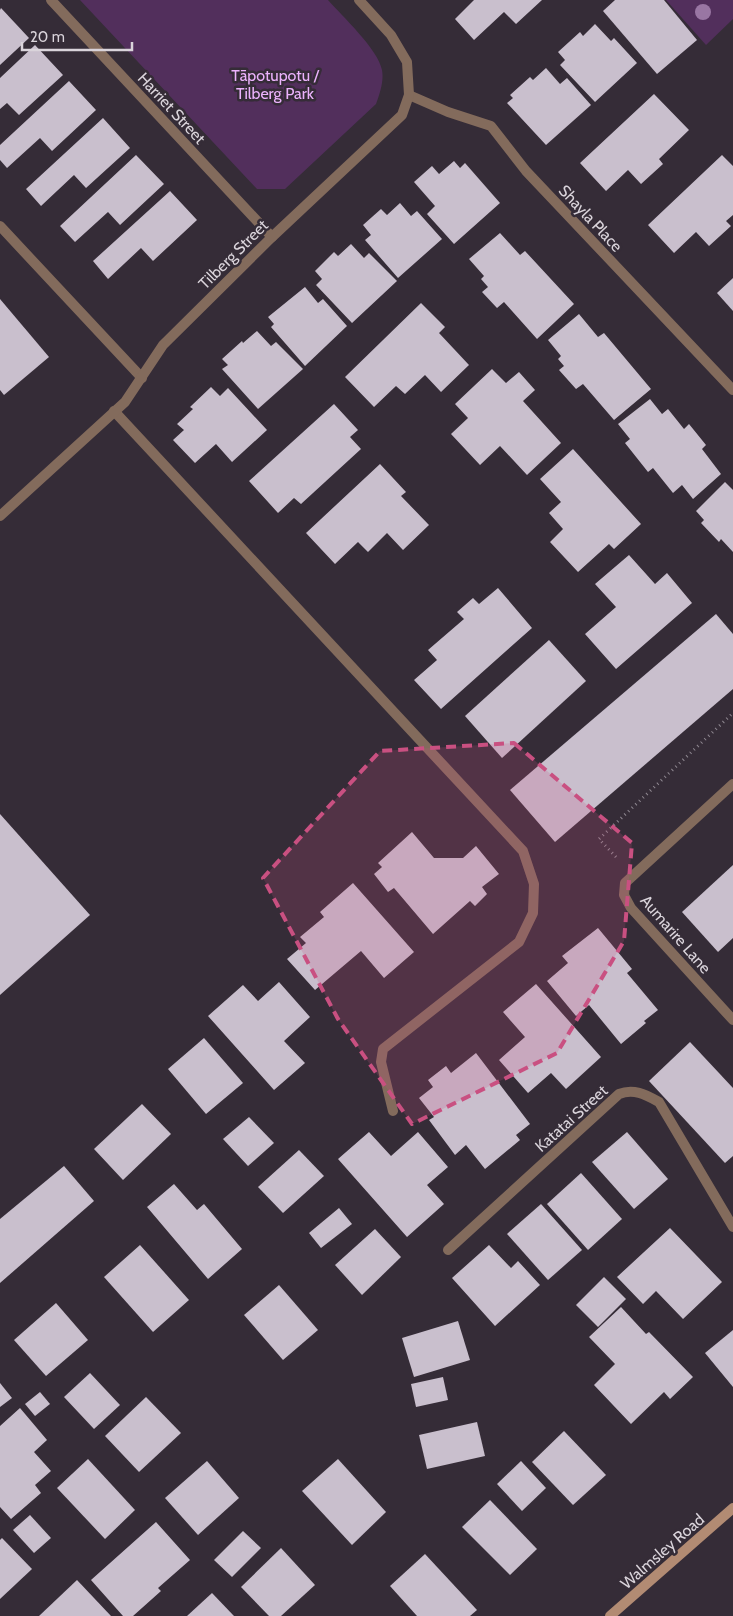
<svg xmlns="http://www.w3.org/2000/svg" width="733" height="1616" viewBox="0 0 733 1616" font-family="Cabin,sans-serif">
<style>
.green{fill:#522f5c}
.building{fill:#c9bfcd}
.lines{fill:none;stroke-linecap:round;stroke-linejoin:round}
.path{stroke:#8f8891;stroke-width:3;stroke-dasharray:1 4;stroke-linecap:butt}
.street{stroke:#836b5c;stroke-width:10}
.secondary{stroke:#b28b73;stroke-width:10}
.tree{fill:#9976a3}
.marked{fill:#c95081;fill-opacity:0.2;stroke:#c95081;stroke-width:4;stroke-dasharray:10 6;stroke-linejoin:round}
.labels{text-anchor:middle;stroke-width:5;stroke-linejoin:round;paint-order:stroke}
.park-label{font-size:16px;fill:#ebb2fc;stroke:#352c37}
.street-label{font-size:16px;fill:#dad4db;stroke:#352c37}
</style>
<rect width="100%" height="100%" fill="#352c37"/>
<g class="green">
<path d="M80,0h248c14,16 50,49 54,70 2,11 -2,23 -6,34l-91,85h-28z"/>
<path d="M666,0h67v19l-27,26z"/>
</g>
<g class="building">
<path d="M474,0h68l-26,24 -12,-12 -30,28 -19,-21z"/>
<path d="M615,0h49l33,40 -40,34 -54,-63z"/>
<path d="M1,8l28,30 -29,27v-55z"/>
<path d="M595,24l16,17 3,-3 23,25 -42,39 -35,-37 5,-5 -7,-8 22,-20 3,4z"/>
<path d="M35,45l28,30 -44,40 -12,-12 -7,6v-31z"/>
<path d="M546,68l14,16 7,-6 24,27 -45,40 -39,-42 6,-5 -3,-3 20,-18 3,3z"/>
<path d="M69,81l27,29 -44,41 -12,-13 -33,30 -7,-8v-15z"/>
<path d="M654,94l35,36 -30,29 4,5 -22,20 -13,-14 -22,21 -26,-28z"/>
<path d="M103,118l27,30 -44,40 -12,-13 -33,31 -15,-17z"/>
<path d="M136,155l28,29 -44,41 -12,-13 -33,30 -15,-16z"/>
<path d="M722,155l11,11v49l-7,6 5,5 -22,20 -13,-14 -22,21 -26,-28z"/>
<path d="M454,161l6,7 5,-5 35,40 -46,41 -27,-30 8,-8 -21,-24 18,-16 7,8z"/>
<path d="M170,191l27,29 -44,41 -12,-13 -33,31 -15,-18z"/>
<path d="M400,203l11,13 6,-5 25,28 -44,39 -33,-38 6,-5 -8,-10 18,-16 6,6z"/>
<path d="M500,233l20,22 5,-4 49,53 -37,35 -33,-37 -7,6 -15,-16 6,-5 -7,-8 3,-3 -15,-17z"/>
<path d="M351,244l13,14 5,-5 28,28 -45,42 -36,-38 6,-6 -7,-8 19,-19 4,4z"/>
<path d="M733,278v33l-16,-18z"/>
<path d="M305,287l13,16 5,-4 24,27 -42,40 -34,-39 3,-3 -6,-7z"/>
<path d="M0,299l49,58 -45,38 -4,-5z"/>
<path d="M421,303l24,24 -6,6 30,32 -28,27 -16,-17 -20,19 -9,-8 -22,21 -29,-30z"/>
<path d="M579,314l19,23 6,-4 47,56 -37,31 -31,-36 -7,5 -17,-19 5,-4 -6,-7 3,-3 -13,-16z"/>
<path d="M257,331l14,15 5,-4 27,27 -45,40 -36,-40 6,-4 -6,-6 20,-18 1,2z"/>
<path d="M492,369l14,14 13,-11 16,18 -12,11 38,42 -34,32 -27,-29 -20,19 -29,-31 17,-16 -13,-14z"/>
<path d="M211,387l9,9 8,-8 39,42 -35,32 -16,-18 -21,19 -22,-23 11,-10 -7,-6 16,-15 -3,-2z"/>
<path d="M650,399l12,15 6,-5 16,20 5,-5 17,21 -4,4 19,25 -28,25 -11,-14 -9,8 -20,-25 -5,4 -23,-29 5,-4 -12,-15z"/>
<path d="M334,404l24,26 -8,7 11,12 -60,55 -7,-6 -16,15 -29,-32z"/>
<path d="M573,449l68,75 -27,25 -5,-5 -31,28 -28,-30 13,-13 -14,-16 12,-11 -21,-23z"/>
<path d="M380,464l26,28 -5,4 28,29 -26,25 -16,-17 -19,19 -10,-10 -23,22 -29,-31z"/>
<path d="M725,482l8,8v62l-12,-13 -2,3 -18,-19 3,-3 -8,-9z"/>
<path d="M629,555l26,29 12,-11 25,30 -76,66 -31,-35 31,-27 -21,-23z"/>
<path d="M498,588l34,40 -91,81 -27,-29 23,-20 -9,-10 36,-31 -7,-7 16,-14 6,6z"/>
<path d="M716,614l17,20v55l-178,153 -45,-52z"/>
<path d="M549,640l37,41 -84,77 -37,-42z"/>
<path d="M0,814l90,101 -90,80z"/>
<path d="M412,832l22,26h29l13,-12 23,28 -17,13 5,7 -12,12 -5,-5 -37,33 -39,-46 -6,4 -14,-18 8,-7 -4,-4z"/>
<path d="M733,865v73l-15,14 -36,-40z"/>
<path d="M353,883l61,69 -30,26 -23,-27 -46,39 -28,-31 19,-16 -6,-6 24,-20 -4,-5z"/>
<path d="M598,928l34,41 -5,4 31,37 -14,11 2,2 -25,21 -32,-39 -13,11 -29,-35 21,-18 -6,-7z"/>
<path d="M279,982l31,35 -26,24 21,22 -31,27 -66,-74 35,-31 15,16z"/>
<path d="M536,984l65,73 -35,32 -15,-16 -23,20 -29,-33 26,-23 -22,-25z"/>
<path d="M204,1038l39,45 -37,31 -38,-45z"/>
<path d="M690,1042l43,46v68l-8,7 -76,-82z"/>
<path d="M476,1053l54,71 -14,11 4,5 -35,29 -19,-24 -11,10 -26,-35 5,-3 -15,-19 14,-11 -5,-7 18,-14 5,7z"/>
<path d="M142,1104l29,30 -48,46 -29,-31z"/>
<path d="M249,1117l25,26 -26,23 -25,-27z"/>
<path d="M369,1132l22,24 27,-24 30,35 -21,18 17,19 -37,33 -69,-78z"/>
<path d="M627,1132l41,47 -34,30 -42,-47z"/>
<path d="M299,1150l25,26 -41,37 -25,-26z"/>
<path d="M64,1166l30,35 -94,82v-64z"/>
<path d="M581,1173l41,46 -34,31 -41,-46z"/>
<path d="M174,1184l23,26 7,-6 38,45 -34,30 -61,-72z"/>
<path d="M541,1204l41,46 -34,30 -41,-46z"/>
<path d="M339,1208l13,16 -31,24 -12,-15z"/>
<path d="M670,1228l52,54 -39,37 -27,-28 -13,13 -26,-27z"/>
<path d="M375,1229l26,28 -39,38 -27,-30z"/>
<path d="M140,1245l49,55 -36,32 -49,-55z"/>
<path d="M489,1245l22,23 7,-7 22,24 -45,41 -43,-48z"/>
<path d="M604,1277l22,22 -28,28 -22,-22z"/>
<path d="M279,1285l39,45 -35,30 -39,-45z"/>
<path d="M56,1303l32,37 -42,36 -32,-36z"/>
<path d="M621,1307l25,27 3,-2 44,45 -23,22 -6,-7 -33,32 -37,-39 21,-21 -26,-27z"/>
<path d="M458,1321l12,39 -56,17 -12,-39z"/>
<path d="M733,1330v57l-28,-34z"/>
<path d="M90,1373l30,32 -26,24 -30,-32z"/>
<path d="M443,1377l5,23 -32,7 -5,-23z"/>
<path d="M0,1383l12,15 -12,9z"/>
<path d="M40,1392l10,12 -15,12 -10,-12z"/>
<path d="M146,1397l35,36 -42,39 -34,-36z"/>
<path d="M20,1408l27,32 -13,12 17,19 -16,14 6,8 -30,26 -11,-12v-81z"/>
<path d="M477,1422l8,34 -58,13 -8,-34z"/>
<path d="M564,1431l42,44 -33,30 -41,-43z"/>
<path d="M88,1459l47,51 -30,29 -48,-51z"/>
<path d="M338,1459l48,53 -34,33 -50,-54z"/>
<path d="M207,1461l32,37 -41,37 -33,-37z"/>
<path d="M521,1461l25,27 -24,23 -25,-27z"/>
<path d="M490,1500l47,49 -27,26 -48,-48z"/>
<path d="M30,1515l21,23 -17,15 -21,-23z"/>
<path d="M156,1522l34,38 -32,28 3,3 -28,25h-10l-32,-36z"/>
<path d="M243,1531l18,17 -29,29 -18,-17z"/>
<path d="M2,1538l30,31 -32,30v-59z"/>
<path d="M281,1548l34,37 -34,31h-12l-28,-29z"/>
<path d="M425,1554l52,56 -7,6h-53l-27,-30z"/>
<path d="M77,1580l34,36h-72z"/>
<path d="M212,1593l22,23h-47z"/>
</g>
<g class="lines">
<path class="path" d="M616,857l-17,-18 134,-126"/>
<g class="street">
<path d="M51,0l221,237"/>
<path d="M409,95l39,17 43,14 35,45 207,219"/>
<path d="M0,226l142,152"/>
<path d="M114,411l409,440 11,33 -1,29 -14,29 -136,107 -2,13 12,49"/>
<path d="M0,516l125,-114 38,-57 109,-108 130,-122 7,-20 -2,-33 -16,-27 -32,-35"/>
<path d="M733,784l-108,99 -1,12 7,13 102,112"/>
<path d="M448,1250l171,-156c15,-6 27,1 40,8l74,125"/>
</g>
<path class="secondary" d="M610,1616l123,-108"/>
</g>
<circle class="tree" cx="703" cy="12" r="8"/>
<path class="marked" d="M514,743l118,100 -8,98 -67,112 -145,71 -74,-105 -75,-141 117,-127z"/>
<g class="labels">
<g class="park-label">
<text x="275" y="81">Tāpotupotu /<tspan x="275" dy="18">Tilberg Park</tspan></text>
</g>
<g class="street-label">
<text transform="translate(172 108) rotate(47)" y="6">Harriet Street</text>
<text transform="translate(591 218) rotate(47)" y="6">Shayla Place</text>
<text transform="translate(233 254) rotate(-45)" y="6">Tilberg Street</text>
<text transform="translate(676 934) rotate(49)" y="6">Aumarire Lane</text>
<text transform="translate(571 1118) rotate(-42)" y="6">Katatai Street</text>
<text transform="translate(662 1551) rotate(-41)" y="6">Walmsley Road</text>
</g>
</g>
<path d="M22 42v8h110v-8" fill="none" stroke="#dad4db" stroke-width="2.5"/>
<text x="30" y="42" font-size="15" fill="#dad4db" stroke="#352c37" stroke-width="4" paint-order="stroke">20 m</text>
</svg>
